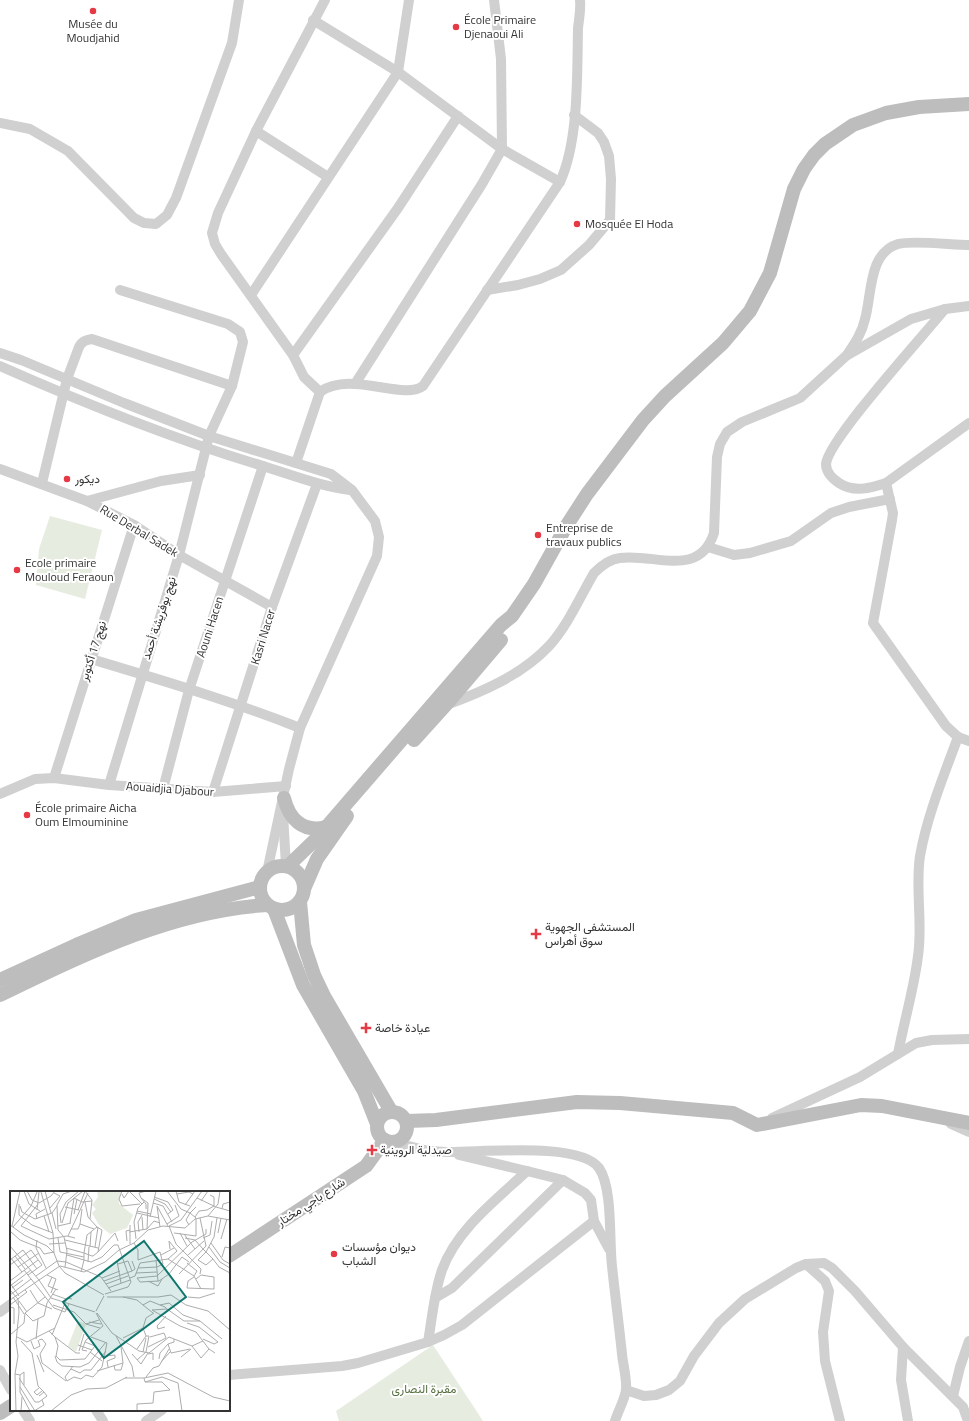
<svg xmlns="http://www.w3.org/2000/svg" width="969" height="1421" viewBox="0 0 969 1421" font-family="'Titillium Web',Vazirmatn,sans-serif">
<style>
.green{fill:#e6ecdf}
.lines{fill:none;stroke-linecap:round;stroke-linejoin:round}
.street{stroke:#d0d0d0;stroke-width:10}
.secondary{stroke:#bdbdbd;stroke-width:14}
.poi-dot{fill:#e63946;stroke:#fff;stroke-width:1.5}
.labels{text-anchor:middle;stroke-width:4;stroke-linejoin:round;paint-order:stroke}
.poi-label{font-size:12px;fill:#333;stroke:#fff;text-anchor:start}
.street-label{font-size:12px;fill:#333;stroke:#fff}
.park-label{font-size:12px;fill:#56703f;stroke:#fff}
.inset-road{fill:none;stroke:#adadad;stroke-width:1}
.view{fill:#0f766e;fill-opacity:0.15;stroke:#0f766e;stroke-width:2}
.inset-edge{fill:none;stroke:#333;stroke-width:2}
</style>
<rect width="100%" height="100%" fill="#fff"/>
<g class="green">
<path d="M50,516l52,14 -17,69 -49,-14 3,-36z"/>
<path d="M433,1345l50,76h-144l-3,-10z"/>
</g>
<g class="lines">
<g class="street">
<path d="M313,20l85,52 104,77 58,33"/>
<path d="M0,123l30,6 38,22 66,67 10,5 12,1 11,-9 9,-17 56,-155 7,-43"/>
<path d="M256,131l72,46"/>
<path d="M120,290l108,34 12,8 3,10 -11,44"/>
<path d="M487,290l31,-5 22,-6 21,-9 28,-25 21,-25 1,-41 -2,-23 -5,-14 -6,-9 -24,-18"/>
<path d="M251,295l147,-223 11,-72"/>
<path d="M945,309l24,-3"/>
<path d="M0,353l21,7 103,43 85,33 122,38 21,16 23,31 4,16 -2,19 -77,172 -11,41 -22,103"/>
<path d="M293,355l105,-147 60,-92"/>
<path d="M847,355c8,-12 15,-22 18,-36 7,-24 3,-66 33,-75 14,-4 55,1 71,1"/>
<path d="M0,366c86,38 173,73 263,100 29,9 57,20 87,24"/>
<path d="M355,384l127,-200 20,-35 -1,-90 -7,-59"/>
<path d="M320,392c30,-22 83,9 103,-6l137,-204c19,-41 17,-109 18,-154 1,-9 3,-19 2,-28"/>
<path d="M296,463l24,-71 -16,-15 -11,-22 -72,-101 -6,-10 -3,-11 6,-20 38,-82 69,-131"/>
<path d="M0,469l87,32 47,24 45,30 93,52"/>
<path d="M42,483l25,-104 12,-32c3,-6 7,-7 13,-8l140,47 -23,50 -30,119 -70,230"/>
<path d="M886,483l7,30 -1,7 -19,103 73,103 12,11"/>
<path d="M87,501l74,-20 39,-6"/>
<path d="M708,547l26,8 16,-2 41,-12 40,-28 18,-6 41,-8"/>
<path d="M91,659c70,21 141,42 209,69"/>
<path d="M446,705c36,-13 76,-30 103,-59 19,-21 31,-49 45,-73 8,-8 16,-14 26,-15 34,-5 79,21 94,-25l3,-76 3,-13 7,-12 15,-10 58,-24 46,-42 65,-37 34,-10c-20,25 -117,131 -119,155 0,8 7,15 13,19 15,10 32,5 47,0l83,-60"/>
<path d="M54,778l80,-253"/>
<path d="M163,789l26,-99 74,-224"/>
<path d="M213,792l59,-185 45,-123"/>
<path d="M0,794l35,-15 19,-1 55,7 104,7 73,-6"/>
<path d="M283,814l3,52"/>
<path d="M898,1054c6,-33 16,-65 20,-98 5,-33 -3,-67 2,-100 7,-40 24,-81 38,-119l11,4"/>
<path d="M772,1118l88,-41 56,-34 16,-3 37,-1"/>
<path d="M951,1124l18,8"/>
<path d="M396,1142c16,6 33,10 50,10 32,1 134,-11 153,16 14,20 10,74 13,98 3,29 7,59 10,88 1,11 5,24 4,36 -1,9 -8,21 -11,31"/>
<path d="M527,1171l36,9 22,13 6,7 3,21 15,28"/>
<path d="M806,1264l19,17 4,10 -6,41 2,29 15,60"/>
<path d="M435,1298l17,-10 111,-108"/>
<path d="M0,1312l11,-8"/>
<path d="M428,1342c4,-23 6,-49 14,-72 15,-41 54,-70 85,-99l-68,-16"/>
<path d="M903,1347l-2,33 7,41"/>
<path d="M0,1370l11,20"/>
<path d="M229,1375l113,-9 16,-3 70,-21 16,-7 18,-10 132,-104"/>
<path d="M626,1390l18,6 12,-1 13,-5 11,-9 14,-25 25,-33 26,-24 51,-31 10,-4 18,-1 8,5 23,23 48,56 60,60 5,14"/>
<path d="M953,1396l7,-29 9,-26"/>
<path d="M23,1410l7,11"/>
<path d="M96,1410l7,11"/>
<path d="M146,1421l16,-11"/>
</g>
<g class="secondary">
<path d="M414,740l37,-41 50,-59"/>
<path d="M284,798c5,21 19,35 42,29"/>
<circle cx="282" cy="888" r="22"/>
<path d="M288,866l28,-27 185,-214 11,-9 22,-32 33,-59 20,-31 56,-74 22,-24 58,-53 27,-32 20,-38 24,-84 10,-20 10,-14 11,-11 28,-19 33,-12 33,-6 50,-3"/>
<path d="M304,889l13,-30 30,-43"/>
<path d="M300,902l4,43 10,30 10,21 67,115"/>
<path d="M274,909l29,76 61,106 13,33"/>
<path d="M0,980l76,-35 60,-25 124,-33"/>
<path d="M0,995c85,-41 171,-84 267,-90"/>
<circle cx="392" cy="1127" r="15"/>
<path d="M407,1121l29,-1 141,-18 43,1 113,10 24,12 104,-20 21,1 87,17"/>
<path d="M229,1256l137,-90 19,-26"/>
<path d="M0,1413l11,-7"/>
</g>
</g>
<g class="poi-dot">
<circle cx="93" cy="11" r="4"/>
<circle cx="456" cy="27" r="4"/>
<circle cx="577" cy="224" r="4"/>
<circle cx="67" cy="479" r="4"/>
<circle cx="538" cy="535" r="4"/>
<circle cx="17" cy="570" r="4"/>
<circle cx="27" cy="815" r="4"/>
<path d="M534 928h4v4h4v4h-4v4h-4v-4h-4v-4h4z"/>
<path d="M364 1022h4v4h4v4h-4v4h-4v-4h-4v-4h4z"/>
<path d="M370 1144h4v4h4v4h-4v4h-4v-4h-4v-4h4z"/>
<circle cx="334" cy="1254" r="4"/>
</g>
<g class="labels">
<g class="poi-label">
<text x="464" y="24">École Primaire<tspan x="464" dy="14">Djenaoui Ali</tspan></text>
<text x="93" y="28" text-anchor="middle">Musée du<tspan x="93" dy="14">Moudjahid</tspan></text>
<text x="585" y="228">Mosquée El Hoda</text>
<text x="75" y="483">ديكور</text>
<text x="546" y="532">Entreprise de<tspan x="546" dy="14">travaux publics</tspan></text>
<text x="25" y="567">Ecole primaire<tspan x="25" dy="14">Mouloud Feraoun</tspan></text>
<text x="35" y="812">École primaire Aicha<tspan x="35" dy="14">Oum Elmouminine</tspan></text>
<text x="545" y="931">المستشفى الجهوية<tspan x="545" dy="14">سوق أهراس</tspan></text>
<text x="375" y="1032">عيادة خاصة</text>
<text x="380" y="1154">صيدلية الروينية</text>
<text x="342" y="1251">ديوان مؤسسات<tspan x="342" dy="14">الشباب</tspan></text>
</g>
<g class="street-label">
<text transform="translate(139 531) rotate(31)" y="4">Rue Derbal Sadek</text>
<text transform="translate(159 618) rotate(-72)" y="4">نهج بوفريشة أحمد</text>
<text transform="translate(210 627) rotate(-72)" y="4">Aouni Hacen</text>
<text transform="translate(263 637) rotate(-73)" y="4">Kasri Nacer</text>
<text transform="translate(93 651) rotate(-72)" y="4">نهج 17 أكتوبر</text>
<text transform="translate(170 789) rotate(4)" y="4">Aouaidjia Djabour</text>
<text transform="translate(311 1202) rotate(-33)" y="4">شارع باجي مختار</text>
</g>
<g class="park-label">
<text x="424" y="1393">مقبرة النصارى</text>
</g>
</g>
<g transform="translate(10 1191)">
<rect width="220" height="220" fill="#fff"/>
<path d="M87,0h24l-2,13 14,11 -6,13 -17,6 -11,-9 -7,-12 4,-4 -4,-4 6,-8zM68,130l8,3 -10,28 -8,-6z" fill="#e6ecdf"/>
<path class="inset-road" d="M14,0l5,13 11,7M17,0l5,9 7,3 12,-7 4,-5M35,0l6,22M112,0l-3,8 3,7 18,-2M157,0l14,18 9,4 6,-6M166,0l3,11 11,4M31,1l12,41 1,20M112,3l2,4 5,-7 13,13M167,3l12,-2 4,2M144,6l14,5 5,8 -5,4M64,7l8,4 10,-1M131,7l-2,-5 7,-2M187,7l19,9 14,4M144,8l11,5 6,8M191,10l7,-10M75,11l3,15 9,10M143,12l10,3 9,16M9,13v11l13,10 21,8M28,13l-17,22 28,13 18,-3 8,2M175,14l10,-14M10,15l2,6 13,7 17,-6 5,-7M55,16l14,3M40,17l10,-12 -6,-3M72,18l-2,15 14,5M136,18v-5l-5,-6 7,5 -1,26M212,18l1,-5 7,-2M27,19l2,-18M68,19l7,-19 7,9 -2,19M127,20l14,3M42,22l4,16M127,22l22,5M64,23l3,-15M34,25l5,16M198,25l22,4M132,26l1,13M140,26l6,-26M185,26l4,-6 8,-1 7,-4v-9l-4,-2M27,28l-1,-5 9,-5M51,32l-1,-9 6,-12 13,-11M52,32l6,-20 15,-12M60,32l4,-25M157,33l12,-8 -4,-11M0,34l14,10 23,11 7,7 5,13M120,34v19M2,35l8,-35M48,35l13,-3M3,36l18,-21 6,-14M150,36l-3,-21 11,20M61,38h7l2,-5M0,40l10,9 20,8 4,6 10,-2M119,41l18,-3 7,-8 6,2M129,41l-1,-10 4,-7M164,42l22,3v-18l-6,-5 -4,7 3,5M170,42l7,13M208,42l3,-15M174,43l11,15M58,45l20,-43M48,47l2,14 24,5M175,47l10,2 8,9 10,10 -7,6 -8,-5 8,-8 8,-15 3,-19M193,47l7,-3 2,-14M126,48l-2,-17 4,-14 6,-6M211,48l6,-20M27,49l-1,8 10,20M55,49l33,8M117,50l-1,-10 4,-1M124,52l4,7v10l22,-8 3,12 -6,3 -19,1M201,52l12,17 7,4M39,53l16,-1M0,55l29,34 21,-14 24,6 21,-10 14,-12 15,-7 14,-13 15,-4 22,2 10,-9 13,-3 10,-12 2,-13M80,56l1,-15M85,56l3,-20M199,56l11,15 10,6M56,57l18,5 8,3h1l5,-4 4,-22 -5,-3 -10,8 -3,18v7l-3,12M88,61l17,-19 3,8M57,64l24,7 11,-5 12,-12h4l13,37M151,64l13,-7M178,64l16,-14M5,65l10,13M0,66l12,15M212,66l3,-10 5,1M158,68l9,-8 -8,-10 1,8M203,68l6,8 11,6M0,69l13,-10 14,19M146,69l2,21M107,70l4,22M78,71l1,-15M177,72l10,8 -3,5M0,74l21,-15 11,15M49,75l6,7 39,22M8,76l21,-14M55,76l2,-16 -3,-14 -6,-7 -1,-25 6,-11 9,-3M14,79l30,38 11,4 4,-8M122,80l3,-2 -3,-8M126,82l21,-1M169,83l27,-28 -6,-28M190,83l1,-5 -25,-25 -7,-18 12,-6 21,-29M18,84l14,-10M37,84l9,4 -5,14M26,85l21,-15 9,1 35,15 10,14M42,86l-4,9 10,4M184,86l-6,4 -1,7 27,1v-12l-13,-2 -5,4M92,87l18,-7M120,87l5,-2 5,-13 28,-4 26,17 7,13M127,87l20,-2 35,-34 14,-8v-5M127,87l3,4 19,-1 10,-7 13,-17 7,5M0,90l28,-21M94,90l28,-10 -4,-10 -10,3M138,90l10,5 4,-7M0,92l9,13M96,93l22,-8M0,95l21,-16M2,97l11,-8M98,97l22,-8M0,99l8,9 1,13 -3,30 2,14 -3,18 1,37M20,99l8,13 14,6M42,103l14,5M95,103l23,-7 3,-5M0,104l21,-16M3,106l11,17M97,106h51l13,-2 15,10 22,6 22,19M113,106l14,3 6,5 7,-4 15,6 2,2 -15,1 28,16 16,6 13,17 6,4M178,106l11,1 16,-5M0,109l29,-20 12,18 44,14M9,110l8,11M0,114l17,-13 -2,-2M43,114l21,7 12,12 14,4M133,114l10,8M150,114l9,-2 14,12 17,6h-16l-17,-12M0,116l4,1v16M86,120l8,-15M15,122l8,8 11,-5 3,-13 9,-14M15,122l20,-16M87,122l15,20M190,130l22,18M79,131l12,2M177,132l12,4 19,15 -4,2 -11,-5M76,133l13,-4M155,136l-7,2 -1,-3 9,-10M133,137l3,-10 8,-5M39,140l6,6 3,9 -2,10 4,4 25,-1 10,-13 -10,-4 1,-2 17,-14 -7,-13M102,142l27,18 10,2 20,-16 23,9 9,12 8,-9M0,144l14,-12 1,-10M42,144l15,-37 5,1M106,145l16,30 2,11M7,146l10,5 28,-14M45,146l21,16h4M113,147l20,-10 3,8M26,148l2,-20M164,148v3l-6,2 3,9 19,-4M29,149l3,-1 4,5 -6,10 2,9 24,18M11,150l11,12 6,33 6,6 -5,4M21,150l3,8 6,-3 -2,-6M75,151l-3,8 5,1M68,154l14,5M182,155l11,-5M138,156l18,-9 -2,-5 -14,4M69,160l5,-17M80,161l12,9M133,161l3,-14M122,163l9,10 7,-11M138,163l5,-1v7M27,164l7,17M45,165l2,6 5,4 18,1 9,-4 17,-21M96,165l9,-1v3l-8,3 1,6M171,166l10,-8M149,168l1,-6 8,-9M127,169l9,-8 3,-16h-3l-9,13M151,171l9,-10M104,174l1,5h6l2,-7M63,175l-8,11 2,4 7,-4 7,2 5,-4 7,2 9,-10 5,-24 -16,-6M61,178l9,4 4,-3h7l15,-19M87,180l26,-8 -2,-16M5,183l5,1v17l10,19M10,184l4,-3v13M136,186l7,-9 6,-2 10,-17M9,187l16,24h4l8,-6 -3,-4M115,187h19l24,-5 45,24 17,4M134,187l1,4 17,-5 16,6 4,28M10,196l15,24M29,197l-5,4 3,3 5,-4M11,220l1,-14M24,220l10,-6 -2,-5M41,220l20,-16 16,-6 19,-1 21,-11M127,220v-7l16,-1 1,-11 16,-2 -8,-8h-17"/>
<path class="view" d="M134,50l42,56 -82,61 -41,-56z"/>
<rect width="220" height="220" class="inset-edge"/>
</g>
</svg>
